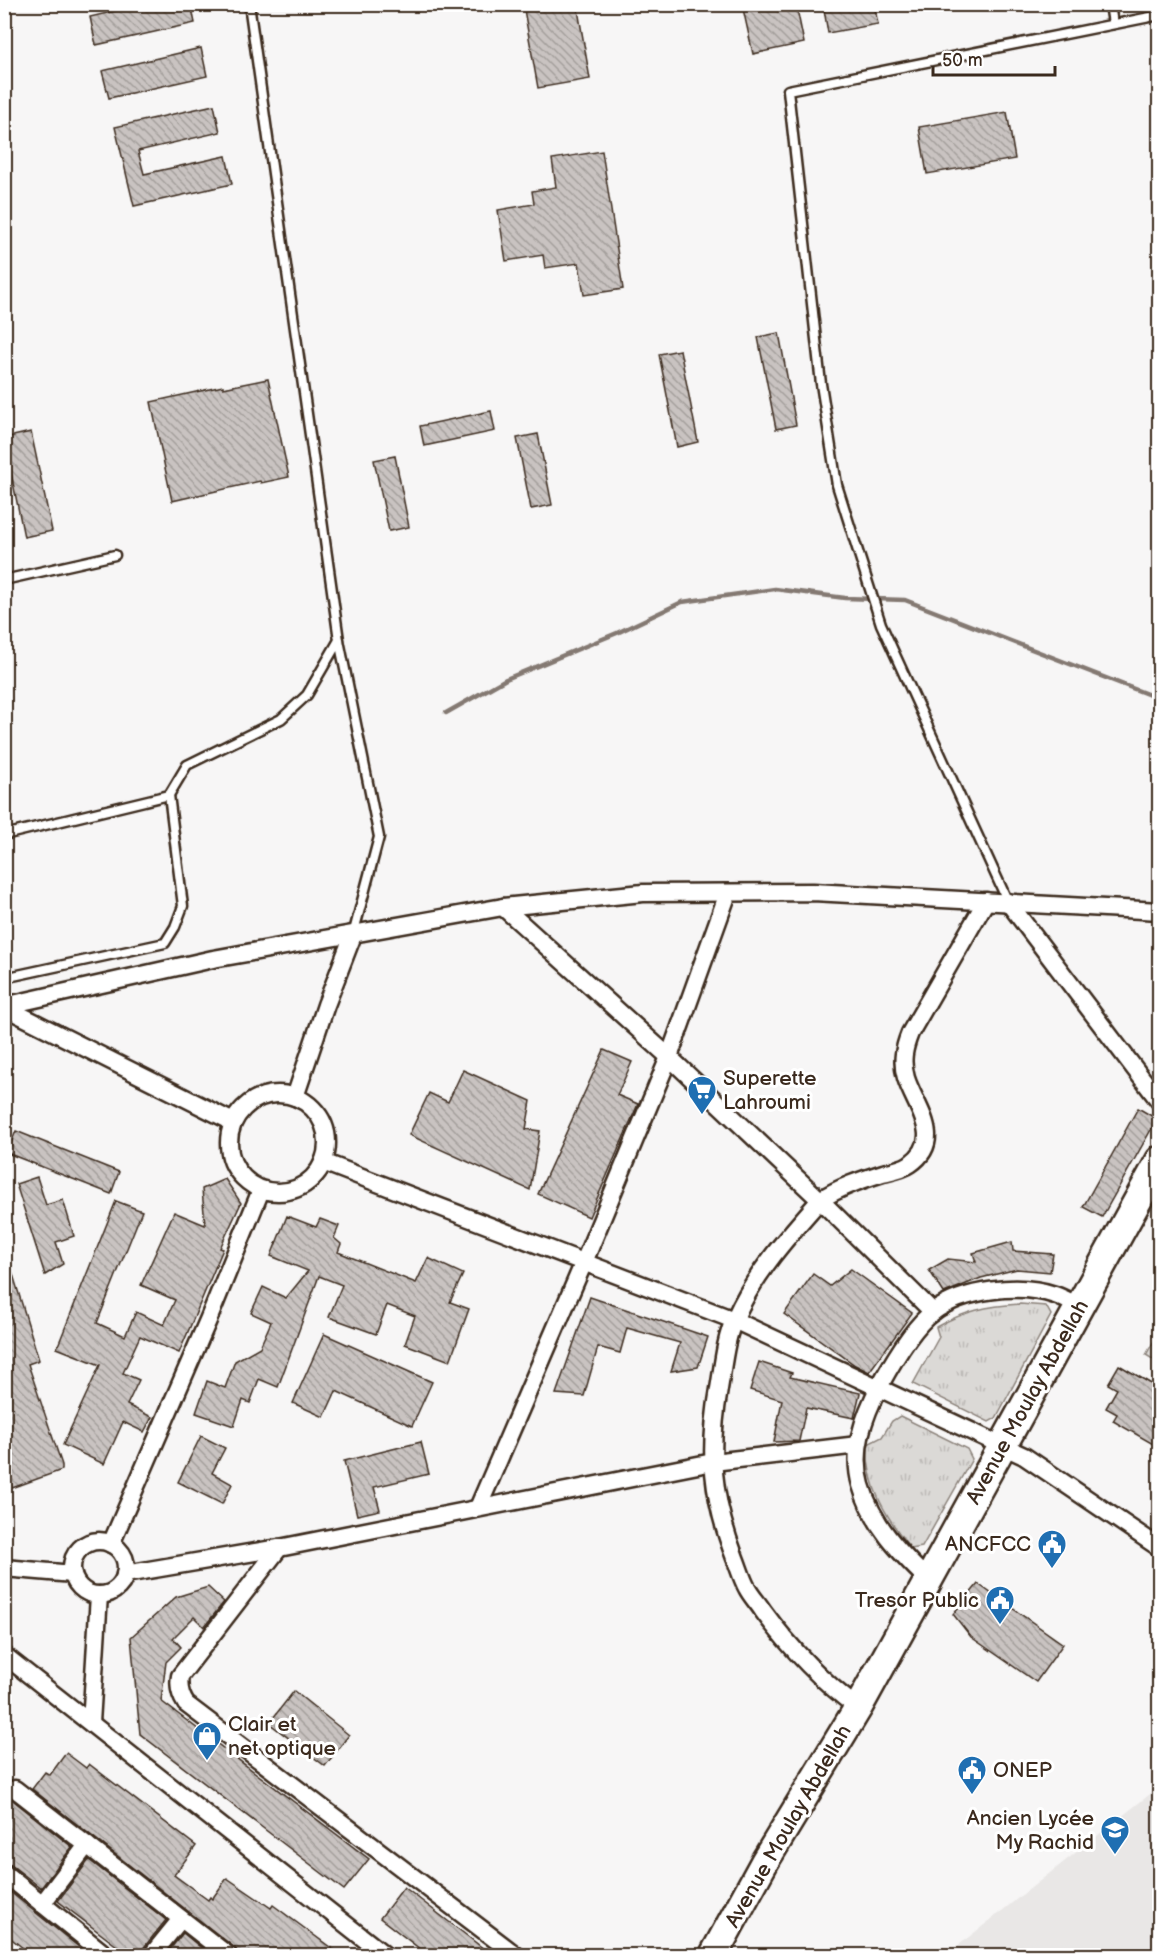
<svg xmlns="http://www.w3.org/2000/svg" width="1164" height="1960" viewBox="0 0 1164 1960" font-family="'Balsamiq Sans',sans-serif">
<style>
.built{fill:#e9e7e6}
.grass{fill:url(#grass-tufts);stroke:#8b827a;stroke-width:1.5}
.pitch{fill:#dbd9d6;stroke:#8b827a;stroke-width:1.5}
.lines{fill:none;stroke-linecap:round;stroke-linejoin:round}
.stream{stroke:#847972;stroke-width:4.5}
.building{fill:url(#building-back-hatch);stroke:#3b2a1e;stroke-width:1.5}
.lane-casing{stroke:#3b2a1e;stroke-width:13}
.street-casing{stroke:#3b2a1e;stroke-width:21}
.primary-casing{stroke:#3b2a1e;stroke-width:32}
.lane{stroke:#fff;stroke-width:8}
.street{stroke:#fff;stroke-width:16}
.primary{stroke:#fff;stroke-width:27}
.labels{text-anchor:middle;stroke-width:6;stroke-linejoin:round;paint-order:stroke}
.poi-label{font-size:21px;fill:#3b2a1e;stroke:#fff;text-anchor:start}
.street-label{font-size:21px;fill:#3b2a1e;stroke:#fff}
</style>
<defs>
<pattern id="grass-tufts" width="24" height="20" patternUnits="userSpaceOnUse" patternTransform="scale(1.5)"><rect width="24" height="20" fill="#dbd9d6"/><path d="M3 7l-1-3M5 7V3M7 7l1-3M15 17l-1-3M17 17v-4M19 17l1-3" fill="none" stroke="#bdbab7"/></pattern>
<pattern id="building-back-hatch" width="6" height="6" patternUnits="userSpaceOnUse" patternTransform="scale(1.5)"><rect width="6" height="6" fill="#c9c3c1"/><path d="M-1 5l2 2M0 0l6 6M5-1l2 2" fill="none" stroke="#a49f9c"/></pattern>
</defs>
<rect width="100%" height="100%" fill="#f7f6f6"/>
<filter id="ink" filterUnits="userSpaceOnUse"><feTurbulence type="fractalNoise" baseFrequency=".0167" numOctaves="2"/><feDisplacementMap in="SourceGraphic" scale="12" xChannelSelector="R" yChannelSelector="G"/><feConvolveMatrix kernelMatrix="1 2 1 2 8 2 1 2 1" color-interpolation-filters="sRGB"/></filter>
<g filter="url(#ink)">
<path class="built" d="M1159,1787v168h-213l95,-75z"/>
<g class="grass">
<path d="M1020,1304l26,2 5,9 -55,103 -7,4 -76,-38 26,-47 -3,-10c29,-16 50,-21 84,-23z"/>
<path d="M900,1416l67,33 5,10 -50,88 -11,2c-24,-31 -46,-64 -43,-105l14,-7 10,-16z"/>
</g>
<path class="pitch" d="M1159,1332v31l-13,-8z"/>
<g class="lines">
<path class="stream" d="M446,713l60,-34 111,-46 65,-31 93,-13 70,9 60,2 255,99"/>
</g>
<g class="building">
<path d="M145,4h46l4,19 -99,22 -6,-28z"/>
<path d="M523,4h54l13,75 -52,9z"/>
<path d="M742,4h54l8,39 -51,11z"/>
<path d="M823,4h51l4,20 -50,9z"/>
<path d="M201,48l6,28 -98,22 -7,-27z"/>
<path d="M214,105l6,27 -82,19 6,23 82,-18 6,28 -98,22 -19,-79z"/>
<path d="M1007,112l8,47 -88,15 -8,-47z"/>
<path d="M602,151l21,138 -39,6 -5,-32 -34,5 -2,-13 -37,6 -8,-51 36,-6 -2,-13 24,-4 -4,-28z"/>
<path d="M779,333l17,92 -20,4 -18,-92z"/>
<path d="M680,350l18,92 -21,5 -18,-93z"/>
<path d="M268,379l21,98 -28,6 -1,-2 -88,20 -21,-99 72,-16v2z"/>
<path d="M491,411l4,20 -71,15 -4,-20z"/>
<path d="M31,432l21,99 -28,6 -20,-99z"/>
<path d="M538,434l14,71 -21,4 -14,-71z"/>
<path d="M395,456l14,71 -20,4 -15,-71z"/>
<path d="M604,1050l28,12 -15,33 21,9 -49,113 -51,-23z"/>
<path d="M463,1070l68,31 -5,28 14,2 -10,59 -121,-55 20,-42 19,9z"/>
<path d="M1138,1108l19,11 -55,98 -19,-10z"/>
<path d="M16,1131l103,41 -8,22 -104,-41z"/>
<path d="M37,1177l9,28 17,-5 11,36 -18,6 7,22 -18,11 -29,-91z"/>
<path d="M225,1179l16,24 -21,45 3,1 -44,104 -39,-17 -17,37 16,7 -12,25 25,12 -8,15 -21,-10 -19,42 -41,-19 37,-80 -43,-17 59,-147 26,10 -45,112 28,13 11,-24 28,13 11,-25 -34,-15 33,-73 31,13 -3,-36z"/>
<path d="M287,1216l29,11 4,-8 19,7 -5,12 7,6 -3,8 78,31 12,-25 35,16 -13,28 19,7 -19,52 -45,-17 10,-28 -28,-11 -11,29 -47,-17 13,-32 -23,-9 -41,111 -19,-8 -9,24 -7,-3 -9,26 -38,-13 11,-32 18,7 10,-27 25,-14 11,-25 -20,-9 12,-26 23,11 22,-27 -37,-15z"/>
<path d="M1012,1242l1,9 40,3 -3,18 -33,-3 -36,9 -37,15 -15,-23 19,-11 28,3 -3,-9z"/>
<path d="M4,1258h4l31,102 -11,4 34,101v5l-50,18 -8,-22z"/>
<path d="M851,1269l61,44 -43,59 -14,-7 -71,-51 29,-40 17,12z"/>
<path d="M590,1297l118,40 -10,30 -27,4 9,-28 -53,-15 -7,25 -22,-6 -14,49 -28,-2z"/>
<path d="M324,1334l108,48 -20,44 -76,-35 -12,26 -31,-14z"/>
<path d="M759,1362l33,11 -2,4 70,16 -6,25 -48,-10 -7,33 -25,1 8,-42 -32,-10z"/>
<path d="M1119,1365l41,24v59l-47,-27 4,-7 -11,-6 11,-19 -9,-5z"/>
<path d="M201,1436l24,12 -13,25 20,11 -10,20 -44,-22z"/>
<path d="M421,1442l8,32 -55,13 6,23 -23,5 -13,-54z"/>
<path d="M978,1584l85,60 -27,38 -65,-45 -18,-23z"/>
<path d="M208,1587l16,15 -20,25 -10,-10 -21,21 8,9 -15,15 -5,39 208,158 -25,31 -204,-156 -9,-97 45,-40z"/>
<path d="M294,1691l55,44 -24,31 -56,-43z"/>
<path d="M66,1753l20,15 3,-4 107,82 -22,29 34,25 2,-3 2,2 15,-21 44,30 2,-3 69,51h-103l-4,-8 -203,-159 13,-17 5,3z"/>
<path d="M4,1787l5,10 63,50 -31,41 -30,-23 -7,-2z"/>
<path d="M89,1860l77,60 -29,36h-7l-72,-55z"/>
<path d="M4,1887l31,25 55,44h-57l-29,-23z"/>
<path d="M404,1887l40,31 49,38h-64l-49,-38z"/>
<path d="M183,1933l28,23h-40l-4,-3z"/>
</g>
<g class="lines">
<g class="lane-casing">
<g id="lane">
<path d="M249,4l90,636 40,197 -26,98"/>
<path d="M1110,4l3,20"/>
<path d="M4,580l111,-25"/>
<path d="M4,835l165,-40 18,-30 94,-46 26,-24 32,-55"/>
<path d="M1008,902l-127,-278 -44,-139 -16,-101 -33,-294 372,-75"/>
<path d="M4,978l161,-35 10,-16 8,-21 -14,-111"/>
</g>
</g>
<g class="street-casing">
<g id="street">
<path d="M1008,902l152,200"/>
<path d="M503,907l166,150 151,143 113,112"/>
<path d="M4,1006l209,-47 290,-52 140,-14 170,-1 347,19"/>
<path d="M4,1007l229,115"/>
<circle cx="278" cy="1143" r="49"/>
<path d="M295,1097l31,-92 27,-70"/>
<path d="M323,1162l411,158 290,136 136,92"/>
<path d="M478,1508l106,-246 85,-205 59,-164"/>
<circle cx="99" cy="1568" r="27"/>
<path d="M111,1544l98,-226 52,-128"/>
<path d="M279,1548l-99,128c-2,11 0,19 6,28l331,252"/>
<path d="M4,1568l69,6"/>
<path d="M125,1574l154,-26 434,-86 145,-17"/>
<path d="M928,1580c-28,-27 -56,-56 -67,-95 -10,-35 3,-69 19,-100 12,-22 33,-59 53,-73 31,-23 87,-29 122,-17 9,3 17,8 25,12"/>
<path d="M4,1655l382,301"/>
<path d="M858,1708c-38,-28 -68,-60 -95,-97 -5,-8 -12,-15 -16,-23 -5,-9 -8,-20 -12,-30 -23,-60 -27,-106 -16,-169 4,-23 6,-50 16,-71 20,-45 52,-81 85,-118 20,-13 41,-20 63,-27 9,-2 20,-4 27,-9 36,-25 5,-57 -4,-86 -5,-17 -2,-30 4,-45l76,-132"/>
<path d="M91,1723l8,-128"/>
<path d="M15,1789l214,167"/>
<path d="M4,1873l103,83"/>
<path d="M42,1904l45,-59"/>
<path d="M151,1956l30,-37"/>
</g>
</g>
<g class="primary-casing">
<path id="primary" d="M713,1956l52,-95 93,-153 302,-548"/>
</g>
<use href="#lane" class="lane"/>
<use href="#street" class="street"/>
<use href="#primary" class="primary"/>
</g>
</g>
<defs>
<g id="supermarket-pin" transform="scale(1.5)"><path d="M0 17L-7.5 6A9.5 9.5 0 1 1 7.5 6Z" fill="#1f6fb2" stroke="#fff"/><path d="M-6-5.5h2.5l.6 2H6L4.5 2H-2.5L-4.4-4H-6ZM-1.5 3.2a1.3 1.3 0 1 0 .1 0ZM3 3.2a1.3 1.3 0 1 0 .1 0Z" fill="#fff"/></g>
<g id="civic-pin" transform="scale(1.5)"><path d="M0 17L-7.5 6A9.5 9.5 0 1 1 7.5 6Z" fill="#1f6fb2" stroke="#fff"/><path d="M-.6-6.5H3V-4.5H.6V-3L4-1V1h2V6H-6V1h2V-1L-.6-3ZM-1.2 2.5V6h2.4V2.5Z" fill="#fff"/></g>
<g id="shop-pin" transform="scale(1.5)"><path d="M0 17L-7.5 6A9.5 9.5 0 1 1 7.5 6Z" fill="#1f6fb2" stroke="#fff"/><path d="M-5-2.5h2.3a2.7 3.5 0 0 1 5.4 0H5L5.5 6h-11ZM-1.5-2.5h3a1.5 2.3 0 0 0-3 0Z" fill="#fff"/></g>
<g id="school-pin" transform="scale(1.5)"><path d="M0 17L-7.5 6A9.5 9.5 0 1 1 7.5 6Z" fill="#1f6fb2" stroke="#fff"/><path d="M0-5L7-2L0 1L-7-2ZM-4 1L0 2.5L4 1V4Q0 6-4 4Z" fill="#fff"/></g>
</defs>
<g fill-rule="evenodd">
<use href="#supermarket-pin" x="702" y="1090"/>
<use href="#civic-pin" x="1052" y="1544"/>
<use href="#civic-pin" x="1000" y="1600"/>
<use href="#shop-pin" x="207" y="1736"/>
<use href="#civic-pin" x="972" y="1770"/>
<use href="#school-pin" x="1115" y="1830"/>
</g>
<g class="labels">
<g class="poi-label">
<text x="723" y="1085">Superette<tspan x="723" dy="24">Lahroumi</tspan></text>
<text x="1031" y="1551" text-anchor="end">ANCFCC</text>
<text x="979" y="1607" text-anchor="end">Tresor Public</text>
<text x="228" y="1731">Clair et<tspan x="228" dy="24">net optique</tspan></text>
<text x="993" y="1777">ONEP</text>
<text x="1094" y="1825" text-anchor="end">Ancien Lycée<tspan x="1094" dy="24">My Rachid</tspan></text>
</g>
<g class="street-label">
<text transform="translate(1027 1402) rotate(-61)" y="7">Avenue Moulay Abdellah</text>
<text transform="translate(788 1826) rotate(-60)" y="7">Avenue Moulay Abdellah</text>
</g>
</g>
<rect width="1164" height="1960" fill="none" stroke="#fff" stroke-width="24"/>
<rect x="12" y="12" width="1140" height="1936" fill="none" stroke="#3b2a1e" stroke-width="2" filter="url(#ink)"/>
<path d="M933 66v9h122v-9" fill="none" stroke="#3b2a1e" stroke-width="3"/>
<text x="942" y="66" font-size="18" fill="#3b2a1e" stroke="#ffffff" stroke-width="4.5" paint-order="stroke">50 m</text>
</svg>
